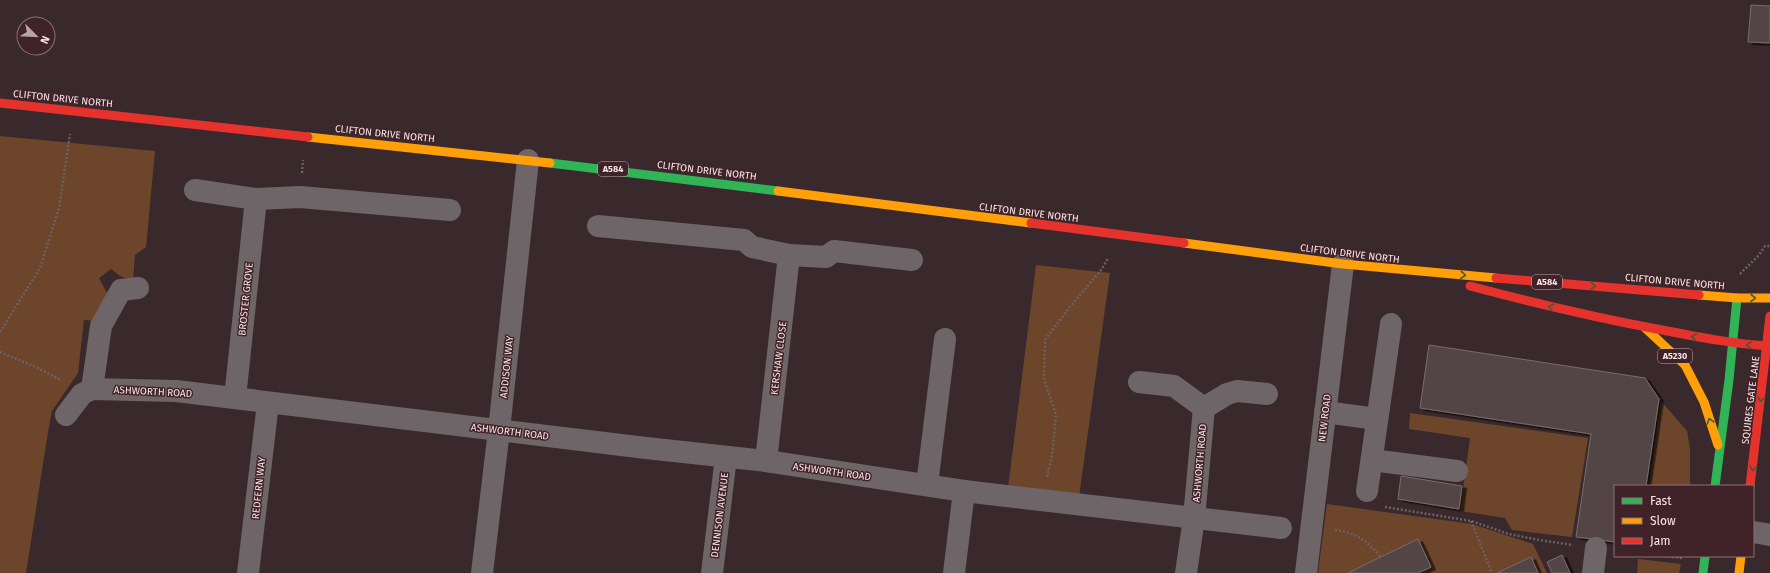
<svg xmlns="http://www.w3.org/2000/svg" width="1770" height="573" viewBox="0 0 1770 573" font-family="'Fira Sans',sans-serif">
<style>
.green{fill:#6d452b}
.building{fill:#534445;stroke:#7a6c6b;filter:url(#shadow)}
.lines{fill:none;stroke-linecap:round;stroke-linejoin:round}
.path{stroke:#6a6163;stroke-width:2.5;stroke-dasharray:2 2;stroke-linecap:butt}
.street{stroke:#6d6568;stroke-width:22}
.fast{stroke:#30b455;stroke-width:9}
.slow{stroke:#ff9f0a;stroke-width:9}
.jam{stroke:#e5322d;stroke-width:9}
.oneway{stroke:#3a5d3a}
.labels{text-anchor:middle;stroke-width:3;stroke-linejoin:round;paint-order:stroke}
.shield{fill:#402328;stroke:#c2acaf;stroke-width:1}
.shield-label{font-size:9px;font-weight:bold;fill:#fae6e9}
.street-label{font-size:10px;fill:#fae6e9;stroke:#402328}
</style>
<defs>
<filter id="shadow"><feDropShadow dx="4.5" dy="2.5" stdDeviation="0" flood-color="#0009"/></filter>
</defs>
<rect width="100%" height="100%" fill="#3a292c"/>
<g class="green">
<path d="M0,136l155,15 -9,96 -11,8 -2,26 -13,-5 -9,-7 -12,9 9,17 -13,26 -11,-1 -6,53 -26,38 -4,21 -22,141h-26z"/>
<path d="M1036,265l74,8 -32,231 -71,-8z"/>
<path d="M1661,401l26,30 3,18v37h-41z"/>
<path d="M1410,413l178,25 -16,99 -60,-7 -7,-12 -45,-7 10,-73 -61,-9z"/>
<path d="M1327,504l145,20 61,20 14,29h-229z"/>
<path d="M1638,559l43,5 -2,9h-42z"/>
</g>
<g class="building">
<path d="M1751,5l19,1v37l-22,-1z"/>
<path d="M1429,345l216,33 14,21 -13,87h-31v56l-39,-5 15,-103 -171,-26z"/>
<path d="M1401,476l61,10 -3,23 -61,-10z"/>
<path d="M1418,539l13,28 -13,6h-70z"/>
<path d="M1562,555l8,18h-18l-5,-11z"/>
<path d="M1531,557l7,16h-41z"/>
</g>
<g class="lines">
<g class="path">
<path d="M302,173l1,-13"/>
<path d="M1740,274l19,-19 6,-9h5"/>
<path d="M0,332l40,-64 19,-60 11,-74"/>
<path d="M0,352l36,15 26,14"/>
<path d="M1047,477l5,-22 4,-40 -12,-36 1,-39 24,-32 33,-39 6,-11"/>
<path d="M1385,507l86,14 38,13 30,6 34,5"/>
<path d="M1471,521l21,52"/>
<path d="M1335,530c22,3 32,11 46,27"/>
<path d="M1664,556l18,2"/>
</g>
<g class="street">
<path d="M195,190l61,9 44,-2 150,13"/>
<path d="M598,226l146,14 8,7 37,8 37,2 8,-6 78,9"/>
<path d="M1139,382l35,4 30,22 23,-14 10,-3 30,3"/>
<path d="M92,389l84,2 470,57 120,13 198,30 317,37"/>
<path d="M235,398l21,-199"/>
<path d="M1325,412l52,7"/>
<path d="M66,415l16,-21 10,-5 9,-63 20,-36 17,-2"/>
<path d="M1372,460l85,11"/>
<path d="M766,461l23,-206"/>
<path d="M927,485l18,-146"/>
<path d="M1367,491l24,-167"/>
<path d="M1753,532l17,3"/>
<path d="M248,573l20,-170"/>
<path d="M482,573l17,-143 29,-270"/>
<path d="M712,573l14,-116"/>
<path d="M954,573l10,-82"/>
<path d="M1186,573l8,-55 10,-110"/>
<path d="M1306,573l37,-309"/>
<path d="M1593,573l3,-25"/>
</g>
<g class="fast">
<path d="M550,163l228,28"/>
<path d="M1715,486l14,-106 8,-82"/>
<path d="M1703,573l2,-17"/>
</g>
<g class="slow">
<path d="M308,137l242,26"/>
<path d="M778,191l253,32"/>
<path d="M1184,243l159,21 153,14"/>
<path d="M1699,295l38,3h33"/>
<path d="M1644,327l41,38 19,37 14,43"/>
<path d="M1739,573l2,-17"/>
</g>
<g class="jam">
<path d="M0,103l308,34"/>
<path d="M1031,223l153,20"/>
<path d="M1496,278l203,17"/>
<path d="M1470,286c64,17 127,32 192,44 36,7 71,14 108,16"/>
<path d="M1750,486l20,-170"/>
</g>
</g>
<defs><path id="oneway-chevron" d="M-2-3.5L2.5 0L-2 3.5" fill="none" stroke-width="1.6" stroke-linecap="round" stroke-linejoin="round"/></defs>
<g class="oneway">
<use href="#oneway-chevron" transform="translate(1463 275) rotate(5)"/>
<use href="#oneway-chevron" transform="translate(1593 286) rotate(5)"/>
<use href="#oneway-chevron" transform="translate(1753 298) rotate(1)"/>
<use href="#oneway-chevron" transform="translate(1551 307) rotate(-166)"/>
<use href="#oneway-chevron" transform="translate(1694 337) rotate(-169)"/>
<use href="#oneway-chevron" transform="translate(1749 345) rotate(-177)"/>
<use href="#oneway-chevron" transform="translate(1761 399) rotate(97)"/>
<use href="#oneway-chevron" transform="translate(1710 421) rotate(-108)"/>
<use href="#oneway-chevron" transform="translate(1753 468) rotate(97)"/>
</g>
<g class="labels">
<g class="shield">
<rect x="598" y="162" width="30" height="14" rx="3"/>
<rect x="1532" y="275" width="30" height="14" rx="3"/>
<rect x="1658" y="349" width="34" height="14" rx="3"/>
</g>
<g class="shield-label">
<text x="613" y="172">A584</text>
<text x="1547" y="285">A584</text>
<text x="1675" y="359">A5230</text>
</g>
<g class="street-label">
<text transform="translate(63 98) rotate(6)" y="4">CLIFTON DRIVE NORTH</text>
<text transform="translate(385 133) rotate(6)" y="4">CLIFTON DRIVE NORTH</text>
<text transform="translate(707 170) rotate(7)" y="4">CLIFTON DRIVE NORTH</text>
<text transform="translate(1029 212) rotate(7)" y="4">CLIFTON DRIVE NORTH</text>
<text transform="translate(1350 253) rotate(7)" y="4">CLIFTON DRIVE NORTH</text>
<text transform="translate(1675 281) rotate(5)" y="4">CLIFTON DRIVE NORTH</text>
<text transform="translate(245 299) rotate(-84)" y="4">BROSTER GROVE</text>
<text transform="translate(778 358) rotate(-83)" y="4">KERSHAW CLOSE</text>
<text transform="translate(506 367) rotate(-84)" y="4">ADDISON WAY</text>
<text transform="translate(153 391) rotate(3)" y="4">ASHWORTH ROAD</text>
<text transform="translate(1750 400) rotate(-83)" y="4">SQUIRES GATE LANE</text>
<text transform="translate(1324 418) rotate(-83)" y="4">NEW ROAD</text>
<text transform="translate(510 431) rotate(7)" y="4">ASHWORTH ROAD</text>
<text transform="translate(1199 463) rotate(-85)" y="4">ASHWORTH ROAD</text>
<text transform="translate(832 471) rotate(8)" y="4">ASHWORTH ROAD</text>
<text transform="translate(258 488) rotate(-84)" y="4">REDFERN WAY</text>
<text transform="translate(719 515) rotate(-83)" y="4">DENNISON AVENUE</text>
</g>
</g>
<rect x="1614" y="485" width="140" height="72" fill="#402328" stroke="#8a7175"/>
<rect x="1622" y="498" width="20" height="6" fill="#30b455" stroke="#8a7175"/>
<text x="1650" y="505" font-size="12" fill="#fae6e9">Fast</text>
<rect x="1622" y="518" width="20" height="6" fill="#ff9f0a" stroke="#8a7175"/>
<text x="1650" y="525" font-size="12" fill="#fae6e9">Slow</text>
<rect x="1622" y="538" width="20" height="6" fill="#e5322d" stroke="#8a7175"/>
<text x="1650" y="545" font-size="12" fill="#fae6e9">Jam</text>
<g transform="translate(36 36) rotate(114)"><circle r="19" fill="#402328" stroke="#8a7175"/>
<path d="M0-3L7 15L0 10L-7 15Z" fill="#b7a4a7"/>
<text y="-6" font-size="11" font-weight="bold" text-anchor="middle" fill="#fae6e9">N</text>
</g>
</svg>
